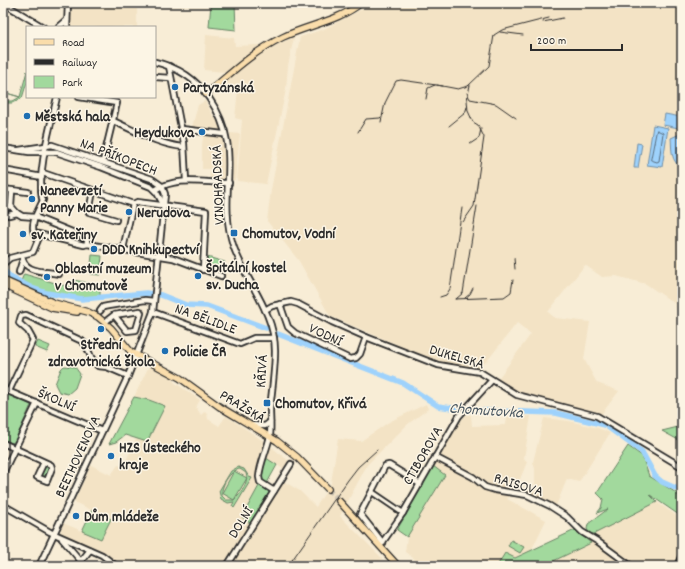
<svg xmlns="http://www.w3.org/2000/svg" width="685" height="569" viewBox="0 0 685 569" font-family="Dekko,sans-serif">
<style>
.built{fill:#f3e3c5}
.green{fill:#a2d99d;stroke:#668264;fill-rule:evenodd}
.water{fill:#9ed2fc;stroke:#708fa8}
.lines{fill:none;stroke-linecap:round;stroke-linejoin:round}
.shore{stroke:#596e7f;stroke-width:1}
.river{stroke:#9ed2fc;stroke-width:5.5}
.major-tunnel{stroke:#cfc6b4;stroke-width:5.5;stroke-dasharray:5.5 3;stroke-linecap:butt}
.minor-casing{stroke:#2b2b2b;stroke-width:8}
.major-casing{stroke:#2b2b2b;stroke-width:8}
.minor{stroke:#fcf5e5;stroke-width:4.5}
.major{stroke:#faddab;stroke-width:5.5}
.rail{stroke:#2b2b2b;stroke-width:1}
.poi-dot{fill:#1f6fb2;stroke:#fcf5e5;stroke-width:1.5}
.labels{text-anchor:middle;stroke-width:3;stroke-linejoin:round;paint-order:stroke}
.poi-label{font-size:15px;font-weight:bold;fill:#2b2b2b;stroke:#fcf5e5;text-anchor:start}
.street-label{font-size:15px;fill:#2b2b2b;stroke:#fcf5e5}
.water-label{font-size:16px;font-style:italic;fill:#48555f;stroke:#fcf5e5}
</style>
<rect width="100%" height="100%" fill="#f8edd6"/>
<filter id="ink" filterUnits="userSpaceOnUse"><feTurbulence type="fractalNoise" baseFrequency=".025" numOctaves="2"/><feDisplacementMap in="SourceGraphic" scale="8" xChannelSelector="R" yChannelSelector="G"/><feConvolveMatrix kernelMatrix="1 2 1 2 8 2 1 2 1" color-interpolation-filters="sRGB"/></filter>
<g filter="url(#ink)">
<g class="built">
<path d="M72,3h65v24h-67z"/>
<path d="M374,3h308v319l-8,-19 -28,-19 -30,-8 -14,1 -17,-12 -37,47 7,6 35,4 -6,37 13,24 22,8 -19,25 -13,-6 -64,-16 -26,-14 34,-46 -14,-11 -30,38 -10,8 -34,-5 -113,-48 -31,-55 -32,-40 4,-31 29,-153 24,-8z"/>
<path d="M206,35l28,3 1,8 24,-1 8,4 27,-12 -6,29 -2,23 -20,95 -29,-3 5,-61 -7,-2 3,-29 -13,-3v-14l-21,-2z"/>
<path d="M205,101l9,17 3,-1 2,4 5,16h6v-4l10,1 -5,46 -25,-2v-9h-8v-24l2,-15 -12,-3 6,-22z"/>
<path d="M149,366l20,8 6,9 25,17 -4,7 5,8 4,-4 2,2 1,6 11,7 7,-10 39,26 -9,37 4,5 -9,40 -25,42h-108l-15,-12 -43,-21 3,-10 38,16 10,-20 -37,-17 17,-37 20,10 7,-10 5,2 13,-28 1,-1 10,4 18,-36 -16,-6 -15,-3z"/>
<path d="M426,404l2,5 -20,15 -41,41 -27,51 42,42 -4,8h-148l53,-85 17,10 16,16 15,-24 7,-44 23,2 28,-19z"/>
<path d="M466,415h5l1,11 34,-1 1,-8 24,-1 -7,42 3,4 -11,27 -9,10 39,21 -15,31 -16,7 -10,-5 -8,13h-73l-19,-14 2,-15 38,-62 -12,-9 22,-39z"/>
<path d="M544,418l25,3 29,7 12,5 -31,49 -12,-3 -11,27 -27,-13 -1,-5 7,-2v-17l-2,-7z"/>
<path d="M269,445l21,17 -5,8 -19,-12z"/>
<path d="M657,502l21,15 4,-3v52h-139l48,-23 3,-9z"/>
</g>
<g class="green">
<path d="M211,3h24l1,27 -27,-3z"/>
<path d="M27,71v11l-5,16 -10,5h-9v-2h10l7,-4 -17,-5 17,5z"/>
<path d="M92,255l10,1 -2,19 -10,-1z"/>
<path d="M207,257l18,5 -5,11 -14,-5z"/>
<path d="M24,274l45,13 4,-7 27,5v11c-27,3 -56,-1 -79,-15z"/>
<path d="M38,341l12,5 -3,6 -12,-5z"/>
<path d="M64,366l11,1 5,7 -5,14 -7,6 -9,-2 -4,-8 6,-15z"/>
<path d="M6,394l25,11 -16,36 -3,2 -9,-4v-39z"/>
<path d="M134,397l15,3 16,6 -18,36 -22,-7 -9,7 -7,2z"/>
<path d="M682,426v16l-20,-11z"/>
<path d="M628,446l14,10 7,20 29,18 -1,1 5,3v14l-3,3 -29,-20 7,7 -63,32 -5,-1 -2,-4 1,-5 20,-15 -11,4 4,-5 2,-9 -6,-6z"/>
<path d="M266,458l11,7 -10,18 -4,-2 -2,-7z"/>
<path d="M44,465h5l1,4 -6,9 -4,-4z"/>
<path d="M433,466l12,9 -38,62 -10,-7z"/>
<path d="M238,467l6,2 5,8 3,1 -18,30 -2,-2 2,-4 -6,1 -7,-4 -2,-8 12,-20zM240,469l6,4c3,9 -5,21 -12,27l13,-22 -13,-7 -12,22 12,7h-8l-4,-4c-2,-9 8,-26 18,-27z"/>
<path d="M260,484l10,7 -19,33 -9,-7z"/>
<path d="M92,510l19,9 -10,20 -19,-8z"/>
<path d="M575,530l16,13 -48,23h-46l8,-13 10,5z"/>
<path d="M511,540l13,7 -4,6 -12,-7z"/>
</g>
<g class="water">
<path d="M665,114l16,3 -2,11 -16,-3z"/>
<path d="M653,125l15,3 -6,39 -15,-2z"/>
<path d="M682,133v34c-12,-5 -10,-19 -11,-29z"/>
<path d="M637,143l5,1 -4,24h-4z"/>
</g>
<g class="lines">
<path class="shore" d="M657,130l6,3 -4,28 -2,1 -6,-2z"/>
<g class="river">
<path d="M3,270l9,8 20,10 15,5 35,6 64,-6 15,2 25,10 21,1 59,22"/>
<path d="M278,334l125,49 35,23 28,4 90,3 49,12 37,27 13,24 7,6 20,9"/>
</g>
<path class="major-tunnel" d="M328,489l11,12"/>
<g class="minor-casing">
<g id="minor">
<path d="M3,3l40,24"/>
<path d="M59,27l8,-7"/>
<path d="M67,27l1,-24"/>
<path d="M155,62c22,5 41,17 54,36 37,54 7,93 24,147 12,36 42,66 42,106 0,19 -3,39 -5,58 0,9 1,18 0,27 -3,14 -10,27 -11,41l1,5 14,9"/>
<path d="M169,66l15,77 2,38"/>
<path d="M155,77l16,1"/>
<path d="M79,97l38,6 -14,58"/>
<path d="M113,121c23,10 46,24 71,26"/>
<path d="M182,129l41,5"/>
<path d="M3,148l26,4h27l45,15 50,20 6,6 6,11"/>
<path d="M19,150l33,-5 100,34 10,7 3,8 -12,118 -25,64 -89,190"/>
<path d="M3,170l39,7"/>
<path d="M43,173l90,31 4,-2 69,9 -3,59"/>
<path d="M3,189l25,3"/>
<path d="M155,190c22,-14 49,-7 74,-7"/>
<path d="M93,191l-4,21 27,8"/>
<path d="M42,198c-5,-28 9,-73 15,-101"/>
<path d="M11,206l6,7 5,3 13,1 52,21v6l-3,1 -50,-12c-4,-11 5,-23 9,-33"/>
<path d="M11,206l1,-15"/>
<path d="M3,209l8,-3"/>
<path d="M9,215l8,-2"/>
<path d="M3,216h1"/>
<path d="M87,244l86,14 48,18"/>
<path d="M123,249l10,-45"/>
<path d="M22,255c1,18 22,16 37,19"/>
<path d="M3,264l7,-6 23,-6 7,-17"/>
<path d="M19,272l3,-10"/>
<path d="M280,304l8,23 7,6 55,26 6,-1 4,-4 6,-17"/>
<path d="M265,310l7,-4 19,-4 7,2 34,18 34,15 72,28 42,7 37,23 80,21 85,51"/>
<path d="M100,311l3,-4 5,-1 37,-6 9,1"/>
<path d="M153,312l87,32 14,-6h20"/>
<path d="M105,322l9,-7 26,-4 1,2 -5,17 -9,1 -13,-16"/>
<path d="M3,389l99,42"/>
<path d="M9,391l24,-51 -5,-9 -9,-8 2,-7 5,-1 56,26c8,7 7,19 16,25l9,1 21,9"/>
<path d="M252,425l13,1 5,-4"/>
<path d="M3,443l48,22 1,3 -5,13 -10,-4 7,-15"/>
<path d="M435,457l38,20 12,10 10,3 32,5 23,11 17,11 15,15 15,9 34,25"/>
<path d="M3,473l34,-70"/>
<path d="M372,492l31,21"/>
<path d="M3,505l47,27 52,23 14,11"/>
<path d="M62,539l23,27"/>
<path d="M383,543l-23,-29 25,-48 4,-1 31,19"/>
<path d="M380,546l23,-33 56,-97 33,-36"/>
<path d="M77,566l13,-16"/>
<path d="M227,566l64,-102"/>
<path d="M677,566l5,-11"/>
</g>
</g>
<g class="major-casing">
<g id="major">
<path d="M206,94c25,-21 48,-43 77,-57 25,-12 56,-16 78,-34"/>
<path d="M3,280l51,23 34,9 10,5 13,11 20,24 49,26 40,29 57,34 20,16 31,32"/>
<path d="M3,285l49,23 25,4"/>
<path d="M339,501l59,65"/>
</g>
</g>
<use href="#minor" class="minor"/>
<use href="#major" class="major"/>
<g class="rail">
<path d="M543,22l20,-4"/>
<path d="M500,32l23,3"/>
<path d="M437,85l21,4 10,-3 21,-20 5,-31 8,-5 47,-12"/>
<path d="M467,93l3,6 26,5 20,14"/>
<path d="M426,99l2,-11 7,-3"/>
<path d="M381,122l4,-19 11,-22 5,-1 42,6"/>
<path d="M449,126l16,-13 2,-6"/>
<path d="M358,132l8,-13 14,-1 4,-4"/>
<path d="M470,144l9,-6 2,-9"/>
<path d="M463,222l11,-16 10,-69 -6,-12 -5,-3 -5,-11 -1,-11 3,-15"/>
<path d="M514,258l1,11"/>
<path d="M440,297l6,-2 4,-6 12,-81"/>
<path d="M465,298l5,-4 3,-6"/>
<path d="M455,299l49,-2 7,-5 2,-12"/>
<path d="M456,299l7,-6 14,-87"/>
<path d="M288,566l60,-86 10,-13 19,-17"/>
</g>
</g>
</g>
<g class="poi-dot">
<circle cx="175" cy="87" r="4"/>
<circle cx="27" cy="116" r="4"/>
<circle cx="202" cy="132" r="4"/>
<circle cx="32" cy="199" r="4"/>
<circle cx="129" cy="212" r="4"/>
<rect x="230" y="229" width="8" height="8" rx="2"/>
<circle cx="23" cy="234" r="4"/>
<circle cx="94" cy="249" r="4"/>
<circle cx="198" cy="276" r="4"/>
<circle cx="47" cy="277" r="4"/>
<circle cx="101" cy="329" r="4"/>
<circle cx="165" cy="351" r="4"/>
<rect x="263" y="399" width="8" height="8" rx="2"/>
<circle cx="111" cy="456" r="4"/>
<circle cx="76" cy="516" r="4"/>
</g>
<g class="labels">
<g class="poi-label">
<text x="183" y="92">Partyzánská</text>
<text x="35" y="121">Městská hala</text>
<text x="194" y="137" text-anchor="end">Heydukova</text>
<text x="40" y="195">Naneevzetí<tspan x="40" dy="17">Panny Marie</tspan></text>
<text x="137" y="217">Nerudova</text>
<text x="242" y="238">Chomutov, Vodní</text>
<text x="31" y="239">sv. Kateřiny</text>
<text x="102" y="254">DDD Knihkupectví</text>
<text x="206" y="272">Špitální kostel<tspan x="206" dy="17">sv. Ducha</tspan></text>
<text x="55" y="273">Oblastní muzeum<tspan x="55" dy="17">v Chomutově</tspan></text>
<text x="101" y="349" text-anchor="middle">Střední<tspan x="101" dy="17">zdravotnická škola</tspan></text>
<text x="173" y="356">Policie ČR</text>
<text x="275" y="408">Chomutov, Křivá</text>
<text x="119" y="452">HZS Ústeckého<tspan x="119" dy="17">kraje</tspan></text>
<text x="84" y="521">Dům mládeže</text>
</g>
<g class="street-label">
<text transform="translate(119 156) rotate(21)" y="5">NA PŘÍKOPECH</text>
<text transform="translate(217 185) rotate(-92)" y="5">VINOHRADSKÁ</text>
<text transform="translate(206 318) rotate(20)" y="5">NA BĚLIDLE</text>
<text transform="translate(326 334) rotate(25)" y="5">VODNÍ</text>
<text transform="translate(457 356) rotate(16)" y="5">DUKELSKÁ</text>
<text transform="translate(261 371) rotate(-86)" y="5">KŘIVÁ</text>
<text transform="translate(57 399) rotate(23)" y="5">ŠKOLNÍ</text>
<text transform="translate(243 406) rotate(31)" y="5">PRAŽSKÁ</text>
<text transform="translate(422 455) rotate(-60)" y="5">CTIBOROVA</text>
<text transform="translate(77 456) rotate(-65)" y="5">BEETHOVENOVA</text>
<text transform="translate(519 484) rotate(17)" y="5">RAISOVA</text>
<text transform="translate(240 522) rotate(-58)" y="5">DOLNÍ</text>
</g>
<g class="water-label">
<text transform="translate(486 409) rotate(4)" y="6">Chomutovka</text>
</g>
</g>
<rect width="685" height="569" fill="none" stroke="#fcf5e5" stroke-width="16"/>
<rect x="8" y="8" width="669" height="553" fill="none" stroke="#2b2b2b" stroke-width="1.5" filter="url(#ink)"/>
<rect x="26" y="26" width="130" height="72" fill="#fcf5e5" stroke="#a8a49b"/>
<rect x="34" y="39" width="20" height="6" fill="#faddab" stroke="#a8a49b"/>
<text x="62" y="46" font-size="12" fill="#2b2b2b">Road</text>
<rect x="34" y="59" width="20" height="6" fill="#2b2b2b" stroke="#a8a49b"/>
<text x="62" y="66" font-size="12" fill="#2b2b2b">Railway</text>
<rect x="34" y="76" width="20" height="12" fill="#a2d99d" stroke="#a8a49b"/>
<text x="62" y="86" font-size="12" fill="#2b2b2b">Park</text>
<path d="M531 44v6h91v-6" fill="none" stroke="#2b2b2b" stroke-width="2"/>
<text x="537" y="44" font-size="12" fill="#2b2b2b" stroke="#fcf5e5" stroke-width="3" paint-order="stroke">200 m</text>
</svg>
